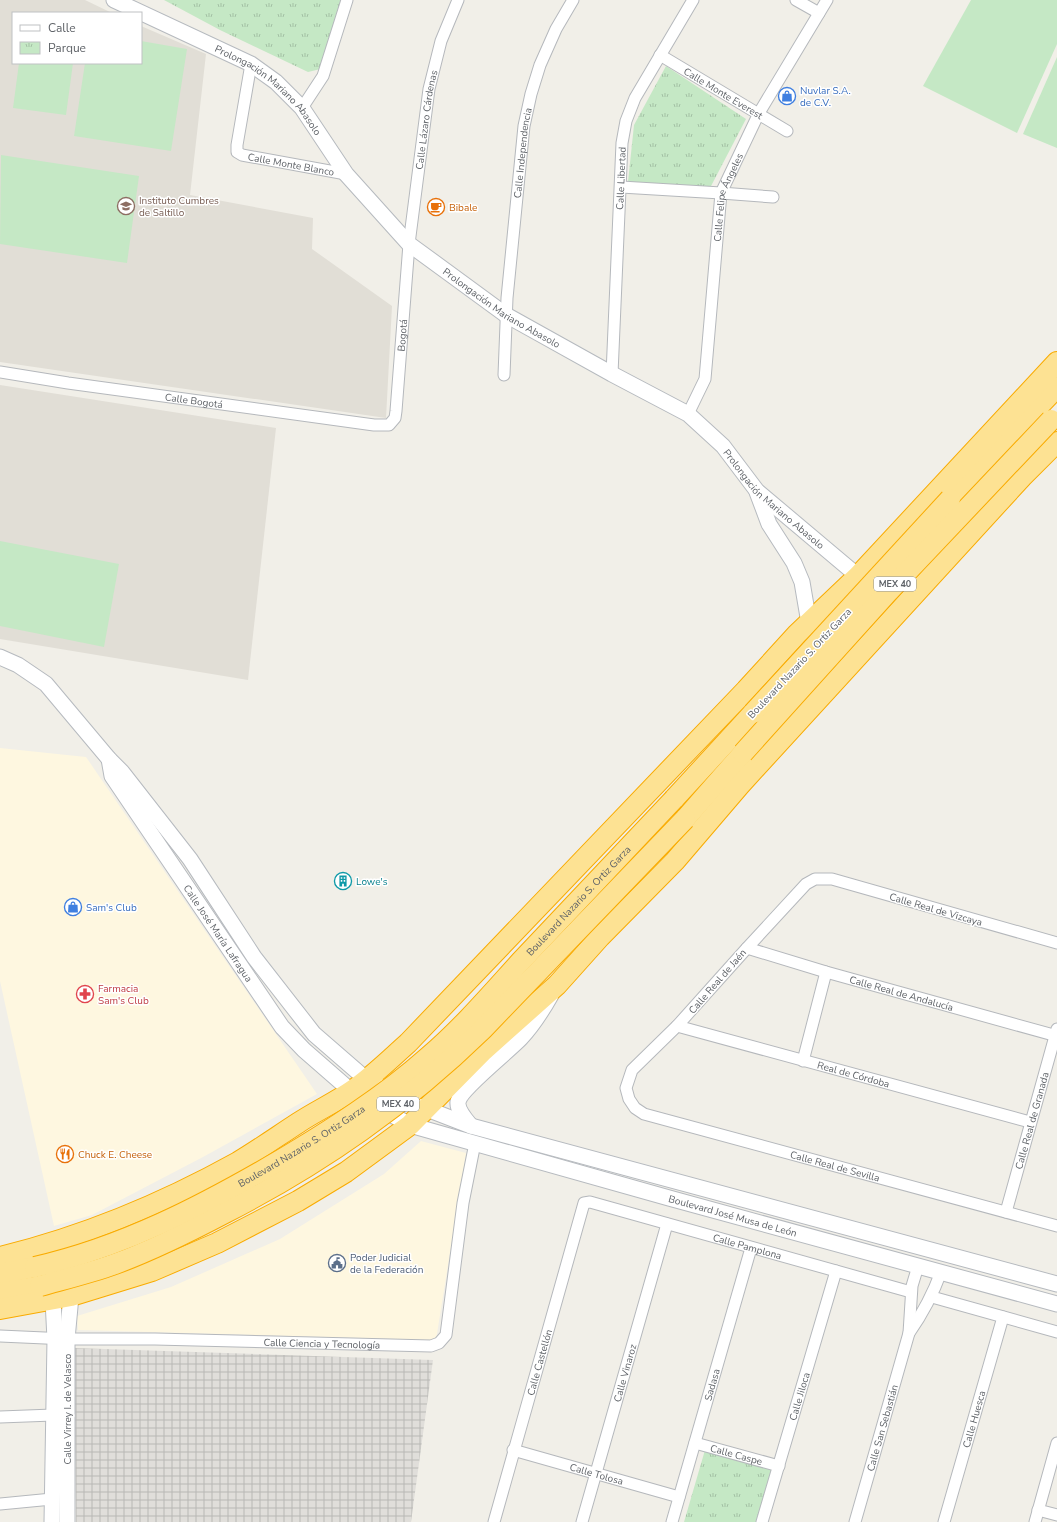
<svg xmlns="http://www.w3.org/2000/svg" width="1057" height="1522" viewBox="0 0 1057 1522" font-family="'Nunito Sans',sans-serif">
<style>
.commercial{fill:#fef7e0}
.industrial{fill:url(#industrial-grid)}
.education{fill:#e1ded6}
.park{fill:url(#park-tufts)}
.pitch{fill:#c5e8c5}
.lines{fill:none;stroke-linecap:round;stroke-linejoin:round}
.street-casing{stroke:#b5b8bc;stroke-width:13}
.secondary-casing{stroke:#b6babf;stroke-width:17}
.highway-casing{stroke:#f9ab00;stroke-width:22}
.street{stroke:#fff;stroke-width:11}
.secondary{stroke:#fff;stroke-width:15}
.highway{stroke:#fde293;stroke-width:20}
.highway-bridge-casing{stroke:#f9ab00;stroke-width:22;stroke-linecap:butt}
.highway-bridge{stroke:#fde293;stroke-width:20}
.labels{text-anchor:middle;stroke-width:3;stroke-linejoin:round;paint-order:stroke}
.shield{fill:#fff;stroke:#8f9295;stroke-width:1}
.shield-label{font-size:9px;font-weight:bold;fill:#5f6368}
.shop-label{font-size:10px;fill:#366cbe;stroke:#fff;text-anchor:start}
.street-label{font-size:10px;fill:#5f6368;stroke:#fff}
.education-label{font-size:10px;fill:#785e54;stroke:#fff;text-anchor:start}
.food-label{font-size:10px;fill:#c56008;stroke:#fff;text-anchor:start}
.culture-label{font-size:10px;fill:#0d838f;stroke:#fff;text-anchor:start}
.health-label{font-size:10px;fill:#be3a42;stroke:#fff;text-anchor:start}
.service-label{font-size:10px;fill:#4e5e75;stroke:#fff;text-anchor:start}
</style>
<defs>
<pattern id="industrial-grid" width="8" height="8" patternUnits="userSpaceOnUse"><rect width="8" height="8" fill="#e0deda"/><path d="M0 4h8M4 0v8" fill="none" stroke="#b9b8b5"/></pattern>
<pattern id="park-tufts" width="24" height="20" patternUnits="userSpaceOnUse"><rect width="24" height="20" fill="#c5e8c5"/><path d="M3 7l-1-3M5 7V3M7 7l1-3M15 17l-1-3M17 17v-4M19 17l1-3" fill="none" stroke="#a3c0a4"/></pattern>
</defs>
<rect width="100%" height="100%" fill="#f1efe8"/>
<g class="commercial">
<path d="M0,748l86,9 231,337 -114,63 -111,58 -38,11 -54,-245z"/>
<path d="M421,1141l45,12 -30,187 -358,-10 -1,-14 94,-29 109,-48 104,-65z"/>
</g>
<path class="industrial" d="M74,1348l359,12 -22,162h-335z"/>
<g class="education">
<path d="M0,0h85l27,13h-99v50h128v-37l65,28 -16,141 123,23 -1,31 80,57 -6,112 -386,-56z"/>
<path d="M0,385l276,43 -28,252 -248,-41z"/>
</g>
<g class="park">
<path d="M164,0h181l-16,67 -21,5 -88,-42z"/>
<path d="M666,66l80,53 -36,69 -82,-6 6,-57z"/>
<path d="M705,1450l67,20 -15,52h-73z"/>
</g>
<g class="pitch">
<path d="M971,0h86v44l-40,89 -94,-47z"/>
<path d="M141,41l46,8 -16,102 -97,-15 11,-73h56z"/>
<path d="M1057,57v91l-34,-14z"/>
<path d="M19,63h54l-7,52 -53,-7z"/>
<path d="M1,155l138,21 -12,87 -127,-19z"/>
<path d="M0,541l119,23 -15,83 -104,-21z"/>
</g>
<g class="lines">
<g class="street-casing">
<g id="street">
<path d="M796,0l23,13"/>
<path id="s1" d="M660,55l127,76"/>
<path id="s2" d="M251,64l-14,81v7l5,3 104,19"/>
<path d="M302,108l21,-32 24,-76"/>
<path d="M621,187l100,6 52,4"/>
<path id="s3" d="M0,372l68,11 306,42h15l6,-7 1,-7 13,-167 20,-155 12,-48 17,-41"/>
<path id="s4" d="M612,374l10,-231 4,-22 9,-23 58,-98"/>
<path id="s5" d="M504,375l3,-77 17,-172 7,-32 9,-29 16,-36 17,-29"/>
<path id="s6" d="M688,414l17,-35 16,-186 38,-80 68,-113"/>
<path id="s7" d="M1057,943l-225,-64h-17l-9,5 -59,64 -70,78 -45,44 -6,18 3,11 6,9 9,6 413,112"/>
<path id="s8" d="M747,948l79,24 231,64"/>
<path id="s9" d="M677,1026l353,96"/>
<path d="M803,1061l23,-89"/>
<path id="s10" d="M1006,1212l51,-183"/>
<path d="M932,1297l125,35"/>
<path d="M909,1333c14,-20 24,-39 32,-61"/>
<path id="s11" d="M0,1336l67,3h88l276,7 8,-3 7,-8 17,-132 12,-60"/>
<path d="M0,1417l53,-2"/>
<path id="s12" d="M695,1443l84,23"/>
<path id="s13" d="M513,1450l166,47"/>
<path d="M0,1504l52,-5"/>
<path d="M1038,1510l19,5"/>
<path id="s14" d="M494,1522l90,-319 6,-1 321,90"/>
<path id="s15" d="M582,1522l85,-298"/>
<path id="s16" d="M672,1522l79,-274"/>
<path id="s17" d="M762,1522l74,-251"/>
<path id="s18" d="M855,1522l54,-189 3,-47 6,-20"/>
<path id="s19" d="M944,1522l59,-205"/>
<path d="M1035,1522l22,-79"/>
</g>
</g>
<g class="secondary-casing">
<g id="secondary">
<path id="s20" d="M114,0l137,64 25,18 26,26 44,66 63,70 97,71 106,59 76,40 35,32 34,45 108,91"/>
<path d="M757,492l12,32 25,39 8,19 7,41"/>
<path d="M0,657l18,8 28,19 63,75 13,13 68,87 64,98 60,77 53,46 47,24 57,22 586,158"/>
<path id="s21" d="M109,759l3,17 170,251 22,23 47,41 8,5"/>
<path id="s22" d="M378,1107l32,18 259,73 388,106"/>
<path d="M471,1126c-5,-6 -14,-16 -13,-24 2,-13 51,-51 63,-64 12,-13 21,-27 30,-43"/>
<path d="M52,1522l3,-183 -2,-39"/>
<path d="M67,1522v-183l4,-43"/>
</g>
</g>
<g class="highway-casing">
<g id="highway">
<path d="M950,499l107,-112"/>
<path d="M674,799l79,-86"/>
<path d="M685,819l58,-66"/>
<path d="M0,1257c82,-20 164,-54 238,-95 20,-12 40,-26 60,-39 18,-12 38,-21 55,-33 20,-14 37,-31 55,-47l338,-353 51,-56 61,-58 199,-214"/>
<path d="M0,1274l35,-7"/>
<path d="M0,1293l40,-7"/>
<path d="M0,1309l71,-13 81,-25 65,-28 81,-42 48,-29 64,-47 73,-74 74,-66 43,-48 75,-76 65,-76 282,-308 35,-35"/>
</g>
</g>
<use href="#street" class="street"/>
<use href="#secondary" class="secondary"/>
<use href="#highway" class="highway"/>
<g class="highway-bridge-casing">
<g id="highway-bridge">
<path d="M753,713l197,-214"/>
<path d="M743,753l145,-161 163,-172"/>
<path id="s23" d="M35,1267c88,-20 167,-61 244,-106 52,-31 104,-64 149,-104 34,-29 63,-63 93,-96 51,-54 102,-108 153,-162"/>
<path d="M40,1286c25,-7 50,-13 75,-22 38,-14 74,-32 110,-51 97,-50 180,-108 258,-184l202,-210"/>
</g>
</g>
<use href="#highway-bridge" class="highway-bridge"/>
</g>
<defs>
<g id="shop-ring" transform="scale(0.9)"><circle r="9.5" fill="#fff" stroke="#3f7fe0" stroke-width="1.5"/><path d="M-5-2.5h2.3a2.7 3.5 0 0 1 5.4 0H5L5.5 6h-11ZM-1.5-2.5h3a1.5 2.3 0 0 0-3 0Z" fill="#3f7fe0"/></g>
<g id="school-ring" transform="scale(0.9)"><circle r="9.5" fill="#fff" stroke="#8d6e63" stroke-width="1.5"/><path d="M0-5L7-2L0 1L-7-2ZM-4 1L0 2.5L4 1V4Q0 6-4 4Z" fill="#8d6e63"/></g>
<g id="cafe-ring" transform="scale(0.9)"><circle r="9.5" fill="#fff" stroke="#e8710a" stroke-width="1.5"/><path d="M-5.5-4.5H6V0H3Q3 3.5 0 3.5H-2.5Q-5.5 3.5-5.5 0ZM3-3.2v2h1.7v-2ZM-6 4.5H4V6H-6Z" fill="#e8710a"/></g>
<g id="building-ring" transform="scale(0.9)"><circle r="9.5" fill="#fff" stroke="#0f9aa8" stroke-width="1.5"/><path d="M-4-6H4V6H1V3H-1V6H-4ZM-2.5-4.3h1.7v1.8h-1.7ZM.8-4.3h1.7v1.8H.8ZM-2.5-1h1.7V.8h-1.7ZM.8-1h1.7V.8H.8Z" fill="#0f9aa8"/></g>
<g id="pharmacy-ring" transform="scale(0.9)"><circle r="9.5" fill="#fff" stroke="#e0444e" stroke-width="1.5"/><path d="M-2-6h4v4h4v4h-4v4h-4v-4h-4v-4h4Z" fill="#e0444e"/></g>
<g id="restaurant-ring" transform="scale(0.9)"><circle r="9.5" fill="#fff" stroke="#e8710a" stroke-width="1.5"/><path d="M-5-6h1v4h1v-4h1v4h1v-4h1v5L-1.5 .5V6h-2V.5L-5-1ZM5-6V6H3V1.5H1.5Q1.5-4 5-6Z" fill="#e8710a"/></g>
<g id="civic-ring" transform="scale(0.9)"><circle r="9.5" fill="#fff" stroke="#5c6f8a" stroke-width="1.5"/><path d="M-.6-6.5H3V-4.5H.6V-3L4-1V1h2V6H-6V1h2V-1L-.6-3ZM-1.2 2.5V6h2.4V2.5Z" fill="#5c6f8a"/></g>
</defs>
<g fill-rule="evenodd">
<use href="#shop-ring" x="787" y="96"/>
<use href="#school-ring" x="126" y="206"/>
<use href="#cafe-ring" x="436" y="207"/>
<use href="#building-ring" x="343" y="881"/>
<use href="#shop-ring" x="73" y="907"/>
<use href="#pharmacy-ring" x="85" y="994"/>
<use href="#restaurant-ring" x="65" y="1154"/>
<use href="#civic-ring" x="337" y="1263"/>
</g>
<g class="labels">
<g class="shield">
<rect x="874" y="577" width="42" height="14" rx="3"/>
<rect x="377" y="1097" width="42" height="14" rx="3"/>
</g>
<g class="shield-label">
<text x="895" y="587">MEX 40</text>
<text x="398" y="1107">MEX 40</text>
</g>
<g class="shop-label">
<text x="800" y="94">Nuvlar S.A.<tspan x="800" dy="12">de C.V.</tspan></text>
<text x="86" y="911">Sam's Club</text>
</g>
<g class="street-label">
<text dy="4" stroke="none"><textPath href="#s20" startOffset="181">Prolongación Mariano Abasolo</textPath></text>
<text dy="4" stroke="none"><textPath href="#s1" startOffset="74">Calle Monte Everest</textPath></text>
<text dy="4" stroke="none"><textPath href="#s3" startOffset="702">Calle Lázaro Cárdenas</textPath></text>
<text dy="4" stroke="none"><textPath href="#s5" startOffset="223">Calle Independencia</textPath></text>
<text dy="4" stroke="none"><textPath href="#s2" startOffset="145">Calle Monte Blanco</textPath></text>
<text dy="4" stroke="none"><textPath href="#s4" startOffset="196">Calle Libertad</textPath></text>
<text dy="4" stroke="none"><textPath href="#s6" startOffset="223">Calle Felipe Ángeles</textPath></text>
<text dy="4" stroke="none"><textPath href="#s20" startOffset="505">Prolongación Mariano Abasolo</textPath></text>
<text dy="4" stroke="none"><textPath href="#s3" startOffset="485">Bogotá</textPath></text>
<text dy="4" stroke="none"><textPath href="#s3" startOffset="196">Calle Bogotá</textPath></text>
<text dy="4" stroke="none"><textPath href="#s20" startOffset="841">Prolongación Mariano Abasolo</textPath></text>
<text transform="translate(799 663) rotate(-47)" y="4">Boulevard Nazario S. Ortiz Garza</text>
<text dy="4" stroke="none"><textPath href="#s23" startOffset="666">Boulevard Nazario S. Ortiz Garza</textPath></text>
<text transform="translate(936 909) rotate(16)" y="4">Calle Real de Vizcaya</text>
<text dy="4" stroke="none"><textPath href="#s21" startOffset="207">Calle José María Lafragua</textPath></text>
<text transform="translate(717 981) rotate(-49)" y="4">Calle Real de Jaén</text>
<text dy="4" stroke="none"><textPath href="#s8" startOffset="161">Calle Real de Andalucía</textPath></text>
<text dy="4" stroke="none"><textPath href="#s9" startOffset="183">Real de Córdoba</textPath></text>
<text dy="4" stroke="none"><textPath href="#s10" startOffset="95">Calle Real de Granada</textPath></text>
<text dy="4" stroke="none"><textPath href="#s23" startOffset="294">Boulevard Nazario S. Ortiz Garza</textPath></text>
<text dy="4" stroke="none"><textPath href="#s7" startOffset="766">Calle Real de Sevilla</textPath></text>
<text dy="4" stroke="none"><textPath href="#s22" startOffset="372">Boulevard José Musa de León</textPath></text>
<text dy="4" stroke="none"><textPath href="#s14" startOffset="501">Calle Pamplona</textPath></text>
<text dy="4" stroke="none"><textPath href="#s11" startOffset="322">Calle Ciencia y Tecnología</textPath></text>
<text dy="4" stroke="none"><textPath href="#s14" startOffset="166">Calle Castellón</textPath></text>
<text dy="4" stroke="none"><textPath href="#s15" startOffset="155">Calle Vinaroz</textPath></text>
<text dy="4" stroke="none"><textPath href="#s16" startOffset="143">Sadasa</textPath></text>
<text dy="4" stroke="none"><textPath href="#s17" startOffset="131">Calle Jiloca</textPath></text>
<text transform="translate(67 1409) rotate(-90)" y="4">Calle Virrey I. de Velasco</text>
<text dy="4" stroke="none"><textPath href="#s19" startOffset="107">Calle Huesca</textPath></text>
<text dy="4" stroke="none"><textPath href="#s18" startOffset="98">Calle San Sebastián</textPath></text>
<text dy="4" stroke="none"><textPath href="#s12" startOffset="43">Calle Caspe</textPath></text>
<text dy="4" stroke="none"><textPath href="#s13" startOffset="87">Calle Tolosa</textPath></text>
</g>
<g class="education-label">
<text x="139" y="204">Instituto Cumbres<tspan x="139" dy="12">de Saltillo</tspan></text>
</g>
<g class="food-label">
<text x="449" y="211">Bibale</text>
<text x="78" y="1158">Chuck E. Cheese</text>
</g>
<g class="culture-label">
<text x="356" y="885">Lowe's</text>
</g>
<g class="health-label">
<text x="98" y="992">Farmacia<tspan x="98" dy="12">Sam's Club</tspan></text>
</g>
<g class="service-label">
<text x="350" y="1261">Poder Judicial<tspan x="350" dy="12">de la Federación</tspan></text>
</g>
</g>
<rect x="12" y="12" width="130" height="52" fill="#ffffff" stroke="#bfc1c3"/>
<rect x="20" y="25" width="20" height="6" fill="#ffffff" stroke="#bfc1c3"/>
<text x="48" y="32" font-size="12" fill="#5f6368">Calle</text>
<rect x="20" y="42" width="20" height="12" fill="url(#park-tufts)" stroke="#bfc1c3"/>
<text x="48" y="52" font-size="12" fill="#5f6368">Parque</text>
</svg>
